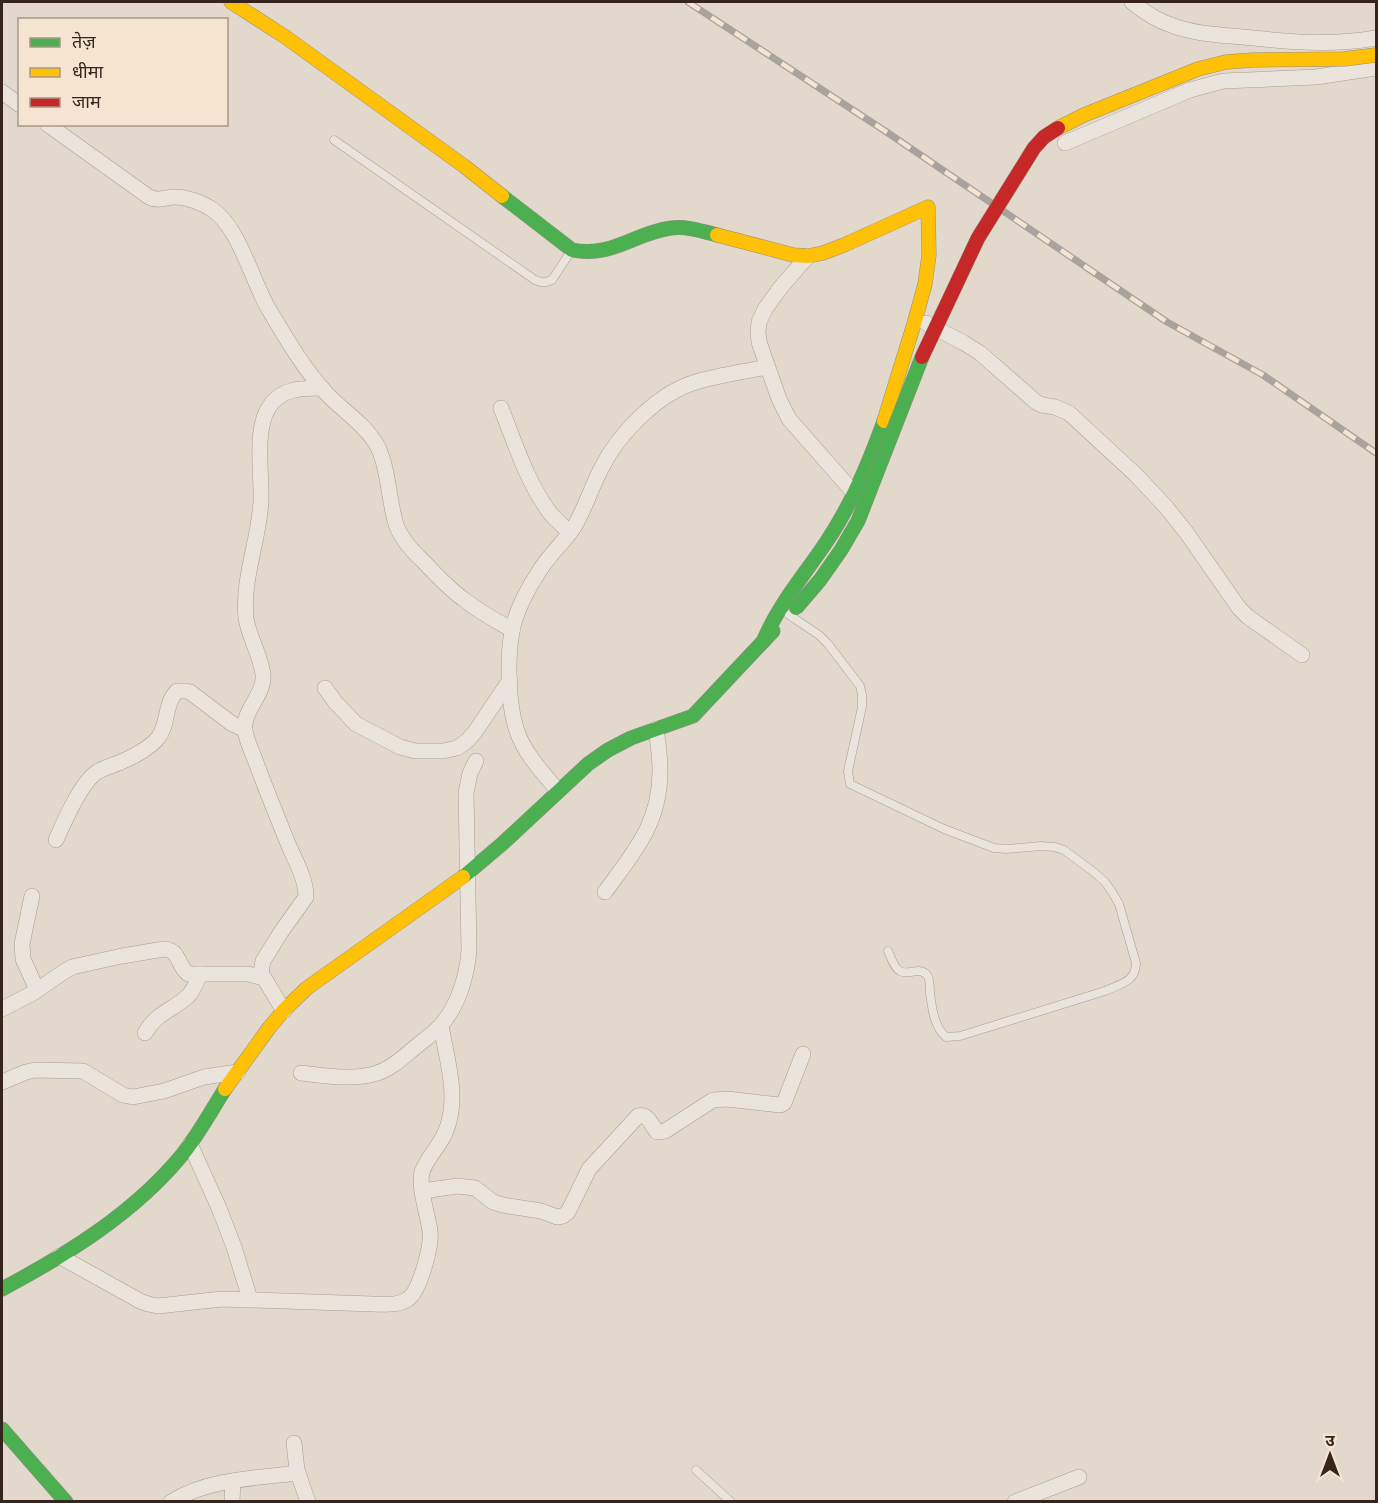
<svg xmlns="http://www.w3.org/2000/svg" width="1378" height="1503" viewBox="0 0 1378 1503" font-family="Spectral,'Noto Sans Devanagari',serif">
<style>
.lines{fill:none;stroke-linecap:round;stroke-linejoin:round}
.lane-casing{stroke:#a79d94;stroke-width:9}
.street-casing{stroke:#a79d94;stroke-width:16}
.fast-casing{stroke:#978d84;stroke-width:15}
.slow-casing{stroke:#978d84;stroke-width:15}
.lane{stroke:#eae4dc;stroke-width:8}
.street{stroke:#eae4dc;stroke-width:15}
.fast{stroke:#4caf50;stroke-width:14}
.slow{stroke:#ffc107;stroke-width:14}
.rail-casing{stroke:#a9a39d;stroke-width:7}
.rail{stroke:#f4e4d0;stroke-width:4.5;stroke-dasharray:14;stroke-linecap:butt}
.fast-bridge-casing{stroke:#978d84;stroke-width:15;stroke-linecap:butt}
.slow-bridge-casing{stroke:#978d84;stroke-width:15;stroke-linecap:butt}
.jam-bridge-casing{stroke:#978d84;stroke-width:15;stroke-linecap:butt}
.fast-bridge{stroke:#4caf50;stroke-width:14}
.slow-bridge{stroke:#ffc107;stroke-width:14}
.jam-bridge{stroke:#c62828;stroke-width:14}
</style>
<rect width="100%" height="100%" fill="#e2d8cb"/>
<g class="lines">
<g class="lane-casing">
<g id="lane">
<path d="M334,140l201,140c7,3 10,3 17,0l19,-29"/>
<path d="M789,615l30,20 9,9 32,42 2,9v12l-14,64 2,13 94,45 50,19 13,1 34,-3 14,1 9,3 31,23 10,9 7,10 7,12 17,59c0,19 -16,21 -31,28l-145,45 -14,1c-12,-10 -14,-29 -16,-44 0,-6 0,-14 -3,-18 -7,-9 -19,1 -27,-4 -6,-3 -9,-14 -12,-20"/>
<path d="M696,1470l35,32"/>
</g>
</g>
<g class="street-casing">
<g id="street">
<path d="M1132,2c12,10 24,18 39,23 23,9 48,10 72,12 47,5 86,9 133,1"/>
<path d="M2,92l18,13"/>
<path d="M47,124l102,73c10,5 16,0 26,0 12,0 28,6 38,13 26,18 39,70 55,98 18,30 35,60 59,86 15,16 36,29 48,48 12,17 14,57 20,79 4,15 16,29 28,40 13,14 27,29 43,40 14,11 31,20 46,29"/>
<path d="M1065,143l125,-53 33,-9 93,-4 60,-9"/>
<path d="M808,256l-27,31 -16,22 -6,13 -1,10 1,10 20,57 10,20 66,75"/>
<path d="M926,323l38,20 16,10 56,49 6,3 13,2 14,6 66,61 31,33 20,25 53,76 9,9 54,38"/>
<path d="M501,408c14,35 26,74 49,105 6,7 13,13 20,20"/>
<path d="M325,688l11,15 20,21 44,23 15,4h28l14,-3 10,-7 8,-9 35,-52"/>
<path d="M558,791c-15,-18 -34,-38 -41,-60 -9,-25 -10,-73 -5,-99 3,-20 17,-46 28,-62 10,-16 24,-28 34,-43 11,-18 17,-39 27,-58 17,-35 57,-76 95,-87 23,-7 47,-10 71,-15"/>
<path d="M56,840c8,-18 25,-58 41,-68 8,-5 18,-7 26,-11 10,-4 28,-14 35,-23 11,-14 6,-34 19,-47h9l4,1 41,31 14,7"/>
<path d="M605,892c29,-40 55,-68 55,-121 0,-14 -2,-29 -4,-42"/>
<path d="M32,896l-10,48 1,15 14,31"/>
<path d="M2,1009l31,-16 29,-20 10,-6 50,-11 42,-7c16,1 13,16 24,25h60l16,4"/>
<path d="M284,1011l-20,-33 -3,-5 2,-12 18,-29 25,-35c0,-18 -10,-35 -17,-51 -11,-27 -22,-54 -32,-81 -4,-11 -10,-23 -12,-34 -3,-21 20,-36 18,-56 -2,-20 -14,-37 -17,-57 -4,-40 13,-77 15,-117 1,-27 -7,-71 8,-94 12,-19 33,-19 53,-19"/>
<path d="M145,1033c12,-21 27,-22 43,-37 6,-6 9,-15 12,-22"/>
<path d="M301,1073c23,3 50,7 73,1 15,-4 26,-14 38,-24 9,-8 20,-15 28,-24 18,-19 27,-50 29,-76l-3,-157 4,-20 6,-12"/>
<path d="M2,1082l24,-10 9,-2 48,1 40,24 10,2 31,-6 40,-14 34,-5"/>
<path d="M190,1144l29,64 15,39 16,52"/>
<path d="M423,1191l34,-5 18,2 18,14 10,3 38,6 16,6 6,-1 5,-4 4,-8 17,-35 49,-53c10,-3 13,9 19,16l8,-1 48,-31 14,-1 53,6 4,-2 19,-49"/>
<path d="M59,1256l81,45 8,3 10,2 64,-7 151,5c12,0 25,2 35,-5 12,-8 24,-54 22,-68 -2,-16 -12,-44 -8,-59 4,-13 17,-25 23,-39 15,-33 2,-73 -4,-107"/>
<path d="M294,1443l3,27 11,32"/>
<path d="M171,1502c36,-23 86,-24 127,-29"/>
<path d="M232,1502l1,-21"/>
<path d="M1015,1502l64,-25"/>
</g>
</g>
<g class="fast-casing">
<g id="fast">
<path d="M502,196l70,54c40,8 62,-17 99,-22 15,-2 31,3 46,7"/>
<path d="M763,642c16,-39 41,-66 64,-101 25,-37 42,-78 57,-120"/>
<path d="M463,877l39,-33 86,-80 20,-14 23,-12 62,-22 80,-85"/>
<path d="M2,1289c66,-35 132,-76 180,-134 17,-21 29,-44 43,-66"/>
<path d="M2,1429l64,73"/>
</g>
</g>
<g class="slow-casing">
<g id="slow">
<path d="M231,2l53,34 180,130 38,30"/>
<path d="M717,235l76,20 15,1 15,-3 21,-8 84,-38 1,48 -4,29 -11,40 -30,97"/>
<path d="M225,1089l44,-61 15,-18 23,-22 156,-111"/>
</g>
</g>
<use href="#lane" class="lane"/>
<use href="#street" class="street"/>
<use href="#fast" class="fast"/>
<use href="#slow" class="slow"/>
<g class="rail-casing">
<path id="rail" d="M688,2l200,131 279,189 96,53 113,78"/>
</g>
<use href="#rail" class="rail"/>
<g class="fast-bridge-casing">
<path id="fast-bridge" d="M796,608l24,-28 21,-30 17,-29 64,-164"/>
</g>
<g class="slow-bridge-casing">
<path id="slow-bridge" d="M1058,128l26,-13 114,-46 28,-7 27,-2 91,-1 32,-4"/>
</g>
<g class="jam-bridge-casing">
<path id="jam-bridge" d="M922,357l56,-119 56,-90 10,-11 14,-9"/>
</g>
<use href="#fast-bridge" class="fast-bridge"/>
<use href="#slow-bridge" class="slow-bridge"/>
<use href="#jam-bridge" class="jam-bridge"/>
</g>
<rect width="1378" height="1503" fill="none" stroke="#35251d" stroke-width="6"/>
<rect x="18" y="18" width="210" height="108" fill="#f4e4d0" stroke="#a89888" stroke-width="1.5"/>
<rect x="30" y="38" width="30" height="9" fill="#4caf50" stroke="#a89888" stroke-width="1.5"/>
<text x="72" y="48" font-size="18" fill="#35251d">तेज़</text>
<rect x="30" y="68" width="30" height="9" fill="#ffc107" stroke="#a89888" stroke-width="1.5"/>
<text x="72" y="78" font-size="18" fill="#35251d">धीमा</text>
<rect x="30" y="98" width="30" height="9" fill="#c62828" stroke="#a89888" stroke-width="1.5"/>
<text x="72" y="108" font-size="18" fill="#35251d">जाम</text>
<g transform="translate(1330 1455)" stroke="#f4e4d0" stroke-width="4.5" paint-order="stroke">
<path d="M0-4.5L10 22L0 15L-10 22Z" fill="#35251d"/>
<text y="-9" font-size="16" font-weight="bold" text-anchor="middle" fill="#35251d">उ</text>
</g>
</svg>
